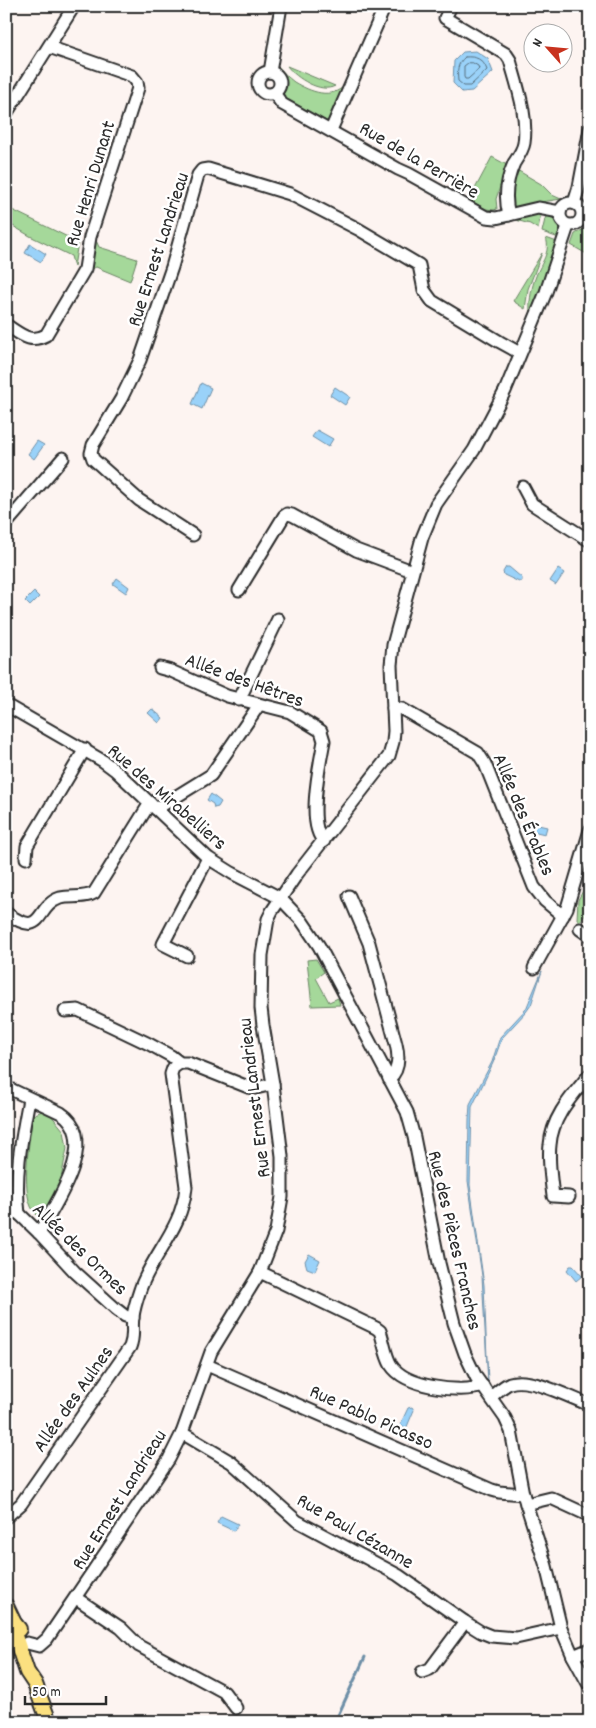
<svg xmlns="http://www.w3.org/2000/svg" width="596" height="1728" viewBox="0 0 596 1728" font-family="Dekko,sans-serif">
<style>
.green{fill:#a5d89a;stroke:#688262}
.water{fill:#9ad2f9;stroke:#6e8fa7}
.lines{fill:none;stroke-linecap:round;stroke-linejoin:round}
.shore{stroke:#576e7d;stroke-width:1}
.stream{stroke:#6e8fa7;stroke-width:3}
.minor-casing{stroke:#2b2b2b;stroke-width:15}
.major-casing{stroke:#2b2b2b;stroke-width:18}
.minor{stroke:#fff;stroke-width:11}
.major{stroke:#fbe080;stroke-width:14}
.labels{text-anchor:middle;stroke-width:5;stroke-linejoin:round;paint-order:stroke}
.street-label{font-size:20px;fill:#2b2b2b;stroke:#fff}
</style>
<rect width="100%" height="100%" fill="#fdf4f1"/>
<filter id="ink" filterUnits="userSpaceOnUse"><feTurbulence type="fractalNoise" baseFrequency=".02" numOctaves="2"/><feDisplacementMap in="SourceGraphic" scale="10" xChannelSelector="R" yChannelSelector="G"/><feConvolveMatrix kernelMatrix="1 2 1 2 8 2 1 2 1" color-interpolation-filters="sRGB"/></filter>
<g filter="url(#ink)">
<g class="green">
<path d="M277,65c5,5 11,13 17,17 17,10 37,18 51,3l-17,37 -38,-21 -3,1 -4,-6 1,-16 -7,-12z"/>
<path d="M287,66l48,20c-14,8 -39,-8 -48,-20z"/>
<path d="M492,157l15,8 -11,34 1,10 -3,1 -8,-1 -17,-9z"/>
<path d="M517,170l24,14 11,11 9,4 -20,3 -1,3c-10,1 -23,7 -30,-2z"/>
<path d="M6,207l72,35 -4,25 -3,-11 -41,-20 -24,-14z"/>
<path d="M541,213l-3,16 -8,-5 -14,-4z"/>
<path d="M546,215l8,4 6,8 -1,11 -17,-6z"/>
<path d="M584,229h6v27l-19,-11 4,-11z"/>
<path d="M94,236l5,11 38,12 -7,22 -34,-14 -7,3z"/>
<path d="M546,238l11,4 -24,71 -3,-2c-1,-11 2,-25 6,-35 5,-13 15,-24 10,-38z"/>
<path d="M542,253l-14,36 -3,20 -12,-8z"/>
<path d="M590,878v32l-10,11 -3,-2 1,-19z"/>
<path d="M316,959l8,13 -8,6 13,24 9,-4 2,7 -28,1 -5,-46z"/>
<path d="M42,1111l8,3 14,17 3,17 -7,36 -15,28 -8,3c-19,-16 -7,-77 -4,-100z"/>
</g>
<g class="water">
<path d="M476,51l12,8 5,13 -21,19 -10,1 -9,-9 1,-22 9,-9z"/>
<path d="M30,244l16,10 -5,8 -16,-9z"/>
<path d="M201,383l10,5 -9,21 -10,-5z"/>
<path d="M335,387l15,10 -5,8 -15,-10z"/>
<path d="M317,430l16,9 -5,8 -16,-10z"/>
<path d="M37,441l7,4 -10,14 -6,-5z"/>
<path d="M506,567h3l13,11v3l-3,1 -15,-7 -1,-3z"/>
<path d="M558,569l6,4 -8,12 -6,-4z"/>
<path d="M117,578l12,9 -3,6 -13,-9z"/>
<path d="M34,592l5,5 -9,9 -5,-5z"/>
<path d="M152,709l11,9 -4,5 -11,-10z"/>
<path d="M211,794l10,8 -3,5 -4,1 -1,-4 -6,-4z"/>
<path d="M534,824l13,3 -2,7 -13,-3z"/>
<path d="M542,971l-11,34 -5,7 -24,26 -9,25 -21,44 -2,78 14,100 4,98 -6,-107 -14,-95 1,-62 1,-15 22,-42 8,-25 26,-28z"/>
<path d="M309,1254l11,6 -5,11 -8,-3 -2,-7z"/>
<path d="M570,1266h3l9,10 -6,5 -9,-11z"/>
<path d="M412,1407l2,3 -8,19 -6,-4 8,-17z"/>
<path d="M221,1516l17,8 -4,7 -17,-8z"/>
</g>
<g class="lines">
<g class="shore">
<path d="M465,57c11,-1 18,2 22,13l-17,16h-6l-6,-5c-1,-11 -1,-17 7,-24z"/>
<path d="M473,63l5,3 1,3 -11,10h-3l-1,-2v-11l4,-3z"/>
</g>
<path class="stream" d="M335,1722l30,-65"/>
<g class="minor-casing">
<g id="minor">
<path d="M451,6l-6,12 61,36 4,6c7,26 18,55 14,83 -1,7 -6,14 -10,20 -8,18 -10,34 -5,52"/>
<circle cx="269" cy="83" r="11"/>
<path d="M270,72l11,-66"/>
<path d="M274,93l8,11 116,65 11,5 77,43 10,1 42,-10 22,4"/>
<path d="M6,114l68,-108"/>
<path d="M331,130l54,-124"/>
<circle cx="571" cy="214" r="11"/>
<path d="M574,203l5,-16 11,-58"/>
<path d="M6,325c15,9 23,19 40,10l39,-66 5,-32 48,-149 -1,-6 -5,-6 -83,-29"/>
<path d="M523,487l9,17 58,37"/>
<path d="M6,524l57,-66"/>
<path d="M193,535l-54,-35 -46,-41 -2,-6 2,-8 28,-46 19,-39 32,-93 26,-92 4,-5 6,-1 82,25 68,35 61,36 5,25 8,11 68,41 20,11"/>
<path d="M239,590l45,-74 3,-2 5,1 64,35 56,21"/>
<path d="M160,668l11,3 56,25 63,16 31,19 3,10c-4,22 -18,85 0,100"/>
<path d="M239,700l39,-81"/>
<path d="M6,705l97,56 12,9 93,88 24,15 48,25 22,23 17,25 88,166 7,25 25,126 15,60 11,31 11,23 29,41 6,13 12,63 23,72 15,62 12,28 17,31"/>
<path d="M393,708l9,1 76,44 7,11 49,123 11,14 18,15"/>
<path d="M156,809l55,-34 48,-70"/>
<path d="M26,858l1,-12 58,-97"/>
<path d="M349,896l20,47 27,101c3,12 4,26 -7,35"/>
<path d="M6,913c39,27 28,-6 54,-15 11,-3 24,1 34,-5l56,-90"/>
<path d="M580,929l10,7"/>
<path d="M187,956l-24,-12 45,-86"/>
<path d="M534,968l33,-60 23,-78"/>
<path d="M65,1011l13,-1 71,34 22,12 9,7h8l60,24 8,1 17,-4"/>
<path d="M6,1087l55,26c40,26 -6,92 -22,120"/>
<path d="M569,1197l-16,-1c-2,-17 -5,-35 -3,-51 2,-29 23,-50 40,-71"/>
<path d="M6,1201l33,32 36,39 41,37 9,7 8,2"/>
<path d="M19,1214c-5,-39 3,-77 10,-115"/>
<path d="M260,1272l116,56 4,3c4,11 5,24 11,34 14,22 69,29 92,21"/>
<path d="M207,1365l285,125 7,2 24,2"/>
<path d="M491,1397c6,-5 12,-11 19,-14 20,-7 61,15 80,22"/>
<path d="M182,1433l49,29 66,59 101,54 67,47 16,10 10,4 25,2 45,-10"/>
<path d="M526,1504l25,-6 39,18"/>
<path d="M6,1517l15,-13 109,-157c5,-13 1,-18 3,-30 1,-10 5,-21 8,-30 14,-36 41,-59 45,-100l-15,-113 2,-6 7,-5"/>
<path d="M76,1598l45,30 18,18 85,46 12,16"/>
<path d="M27,1643l12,3 8,-7 122,-180 13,-26 29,-81 49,-80 16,-41 6,-34v-41l-9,-72 -10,-59 -2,-17 1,-53 6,-36 4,-8 25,-37 92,-118 4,-14 1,-11 -3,-66 2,-20 29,-107 14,-34 38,-54 31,-59 41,-99 22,-66"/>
<path d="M573,1656l17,-7"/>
<path d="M422,1672l8,-3 35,-47"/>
</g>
</g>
<g class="major-casing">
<g id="major">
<path d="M6,1606l8,17 5,6"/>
<path d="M14,1623l1,13 12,36 8,12 14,38"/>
</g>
</g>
<use href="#minor" class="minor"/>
<use href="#major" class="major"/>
</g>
</g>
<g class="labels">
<g class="street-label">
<text transform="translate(420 159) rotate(30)" y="7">Rue de la Perrière</text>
<text transform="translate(89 183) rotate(-73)" y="7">Rue Henri Dunant</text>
<text transform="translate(157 249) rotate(-72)" y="7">Rue Ernest Landrieau</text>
<text transform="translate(245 679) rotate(20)" y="7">Allée des Hêtres</text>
<text transform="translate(168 796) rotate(41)" y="7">Rue des Mirabelliers</text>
<text transform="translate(525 814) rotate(67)" y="7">Allée des Érables</text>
<text transform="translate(253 1098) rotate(-97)" y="7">Rue Ernest Landrieau</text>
<text transform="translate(456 1240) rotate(77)" y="7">Rue des Pièces Franches</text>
<text transform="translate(81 1248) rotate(44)" y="7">Allée des Ormes</text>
<text transform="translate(72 1398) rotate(-55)" y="7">Allée des Aulnes</text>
<text transform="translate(372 1416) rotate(24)" y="7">Rue Pablo Picasso</text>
<text transform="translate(118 1499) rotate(-58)" y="7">Rue Ernest Landrieau</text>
<text transform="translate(356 1530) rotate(30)" y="7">Rue Paul Cézanne</text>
</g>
</g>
<rect width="596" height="1728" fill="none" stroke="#fff" stroke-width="25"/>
<rect x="12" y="12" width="571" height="1703" fill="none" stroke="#2b2b2b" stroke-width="2" filter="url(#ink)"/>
<g transform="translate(548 48) rotate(297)"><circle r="24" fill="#ffffff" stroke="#aaaaaa"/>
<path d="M0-4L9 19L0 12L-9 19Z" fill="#c8321e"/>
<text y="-8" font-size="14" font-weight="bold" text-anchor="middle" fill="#2b2b2b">N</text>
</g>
<path d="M25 1696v8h81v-8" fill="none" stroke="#2b2b2b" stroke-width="2.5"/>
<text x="32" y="1696" font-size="15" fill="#2b2b2b" stroke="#ffffff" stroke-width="4" paint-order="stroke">50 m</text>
</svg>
